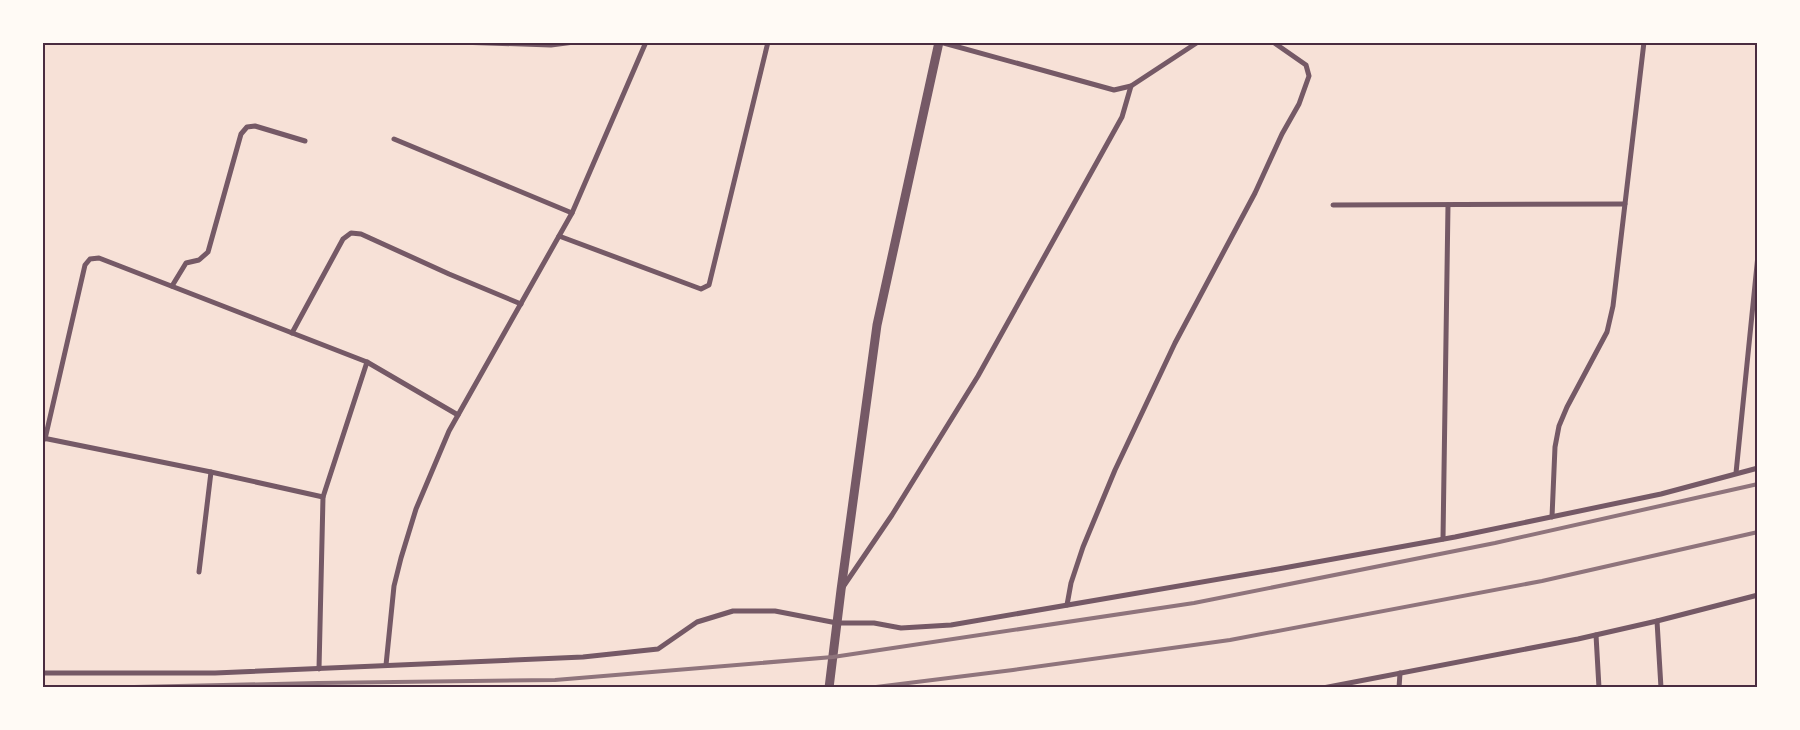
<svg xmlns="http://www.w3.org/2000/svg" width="1800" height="730" viewBox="0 0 1800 730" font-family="Poppins,sans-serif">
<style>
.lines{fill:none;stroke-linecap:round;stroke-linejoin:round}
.minor{stroke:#755966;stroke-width:5}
.tertiary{stroke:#755966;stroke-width:9}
.rail{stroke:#8f747c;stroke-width:4}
.neatline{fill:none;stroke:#4a2c40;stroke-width:2}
</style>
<rect width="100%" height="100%" fill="#f7e1d7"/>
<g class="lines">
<g class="minor">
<path d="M458,42l93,3 23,-3"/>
<path d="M940,42l174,48 17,-4 67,-44"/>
<path d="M394,139l178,74"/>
<path d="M1333,205l292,-1"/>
<path d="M559,236l142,53 8,-4 59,-243"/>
<path d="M172,286l14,-23 13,-3 9,-8 33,-118 6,-7 8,-1 50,15"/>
<path d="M292,333l51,-94 8,-6 10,1 88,40 72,30"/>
<path d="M43,438l168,34 112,25"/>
<path d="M45,439l40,-174 5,-6 9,-1 268,104 91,53"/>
<path d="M1736,473l22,-218"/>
<path d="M1552,517l3,-70 4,-21 8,-19 40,-75 6,-26 31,-264"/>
<path d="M1443,539l5,-334"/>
<path d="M199,572l12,-100"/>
<path d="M843,587l49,-72 86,-139 144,-259 9,-31"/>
<path d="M1067,605l4,-22 12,-36 32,-77 60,-127 80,-150 27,-59 17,-30 10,-28 -3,-11 -33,-23"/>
<path d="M1657,621l4,67"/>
<path d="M1596,635l3,53"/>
<path d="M386,665l8,-79 7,-28 15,-49 33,-78 123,-218 74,-171"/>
<path d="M319,669l4,-172 44,-135"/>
<path d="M42,673h173l368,-16 75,-8 39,-27 36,-11h42l62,12h37l27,5 50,-3 327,-56 177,-32 206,-43 97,-26"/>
<path d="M1323,688l255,-49 79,-18 101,-26"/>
<path d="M1399,688l1,-15"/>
</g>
<path class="tertiary" d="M829,688l12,-98 36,-265 62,-283"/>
<g class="rail">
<path d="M42,687h92l184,-4 237,-3 278,-23 361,-54 301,-60 263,-59"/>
<path d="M868,688l145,-18 217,-30 312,-59 216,-49"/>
</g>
</g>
<rect width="1800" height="730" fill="none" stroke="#fffaf5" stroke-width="88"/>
<rect x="44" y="44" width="1712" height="642" class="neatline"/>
</svg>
